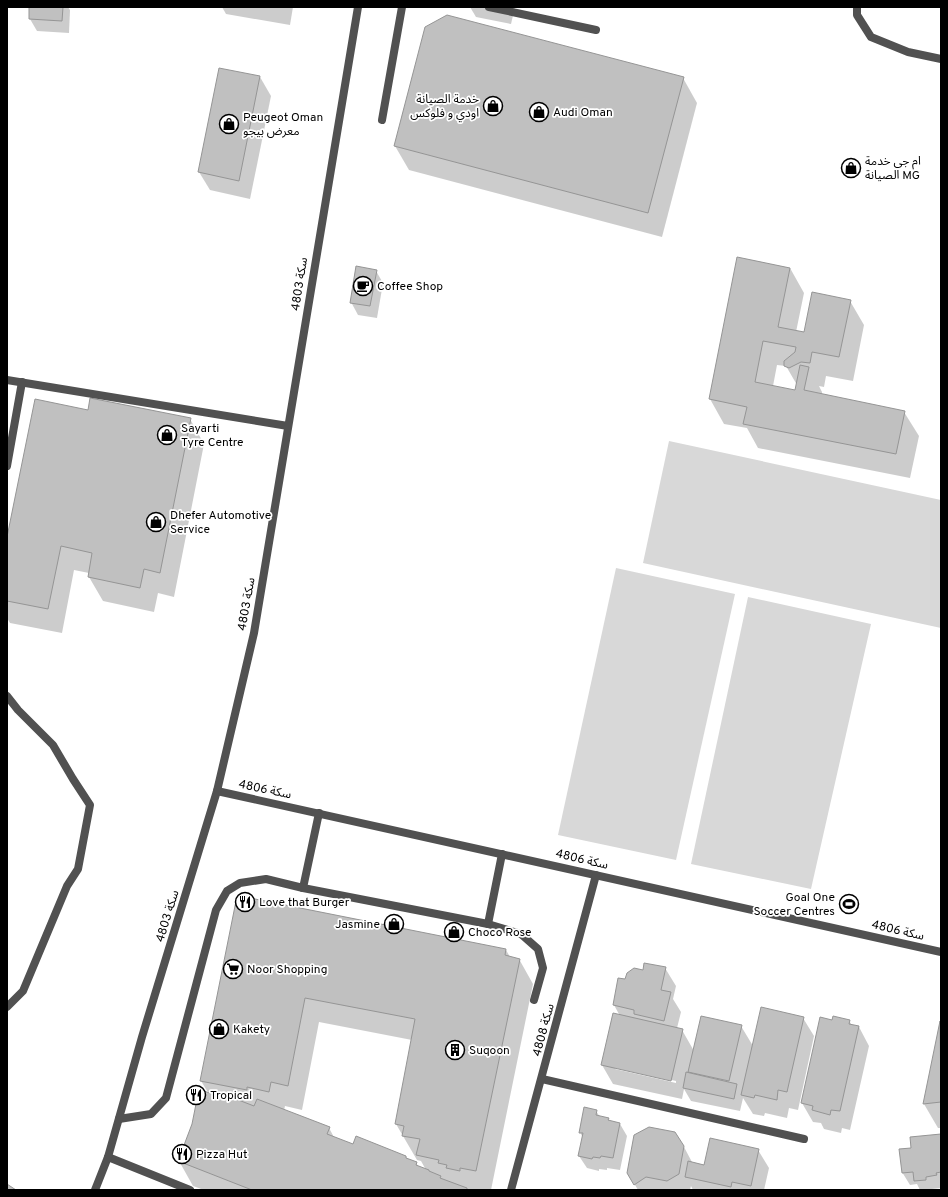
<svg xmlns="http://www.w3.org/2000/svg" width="948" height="1197" viewBox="0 0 948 1197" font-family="Overpass,'Noto Sans Arabic',sans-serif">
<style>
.green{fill:#d8d8d8}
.shadow{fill:#0003;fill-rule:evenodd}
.building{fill:#c0c0c0;stroke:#959595}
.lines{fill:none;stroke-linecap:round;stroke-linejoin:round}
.service{stroke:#515151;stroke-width:8}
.minor{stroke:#515151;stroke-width:8}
.tertiary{stroke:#515151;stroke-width:8}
.labels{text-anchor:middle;stroke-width:3.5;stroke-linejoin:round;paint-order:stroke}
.poi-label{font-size:12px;fill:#000;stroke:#fff;text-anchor:start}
.street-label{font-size:12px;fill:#000;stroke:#fff}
</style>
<rect width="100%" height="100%" fill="#fff"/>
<g class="green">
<path d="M669,441l272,59v128l-298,-65z"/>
<path d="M616,568l119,26 -59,266 -118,-25z"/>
<path d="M748,597l123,27 -60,265 -120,-25z"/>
</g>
<g class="shadow">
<path d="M30,7h38l2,3 -1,23 -32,-2 -7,-12z"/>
<path d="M222,7h71l-3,18 -64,-11z"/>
<path d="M470,7h45l-4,17 -35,-7z"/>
<path d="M220,69l40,8 11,19 -21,103 -40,-9 -11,-18z"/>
<path d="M683,78l14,25 -35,134 -253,-67 -14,-24z"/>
<path d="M738,258l52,10 14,25 -8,39 9,1 45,-32 14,24 -11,56 -27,-5 -2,11 -5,-1 3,6v3l82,17 15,24 -9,42 -152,-30 -11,-20 -23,-4 -14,-25zM777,365l9,1 11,19 -1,6 -23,-5z"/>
<path d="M376,271l7,12 -6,35 -19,-3 -7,-13z"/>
<path d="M88,411l102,8 14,25 -30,153 -16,-4 -4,19 -51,-11 -14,-24v-4l-15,-3 -12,63 -52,-10 -3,-5v-75z"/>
<path d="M237,902l269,48 4,7 9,2 14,25 -42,206h-287l-11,-4 -14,-25 14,-37 16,-30 -8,-13zM319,1022l93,18 -16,84 21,36 4,1 5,9 -7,-3 -3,-4 -9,-4 -1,-3 -53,-11 -18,-6 -6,-11 -45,-17 1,-5 17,4z"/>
<path d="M665,968l11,18 -3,13 8,13 -4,16 5,2 12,21 47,-25 12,20 50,-28 11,18 -16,74 -9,-2 -2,10 -22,-5 -1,3 -11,-2 -10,-16 -3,13 -49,-10 -7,-12 -2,10 -69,-15 -11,-19 18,-49 -6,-11 12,-24 17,-10zM615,1067l61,14v2l-61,-14z"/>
<path d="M833,1021h16l3,4 7,2 10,19 -19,84 -8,-2 -1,5 -17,-4 -3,-6 -8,-1 -11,-19z"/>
<path d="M941,1023v105h-3l-14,-24z"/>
<path d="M596,1111l4,6 8,2 2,3 10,2 7,12 -7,34 -13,-2v2l-8,-1v2l-12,-3 -8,-12 4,-18 -3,-6z"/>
<path d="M941,1135v53l-9,1v1h-12l-3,-6 -7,1 -8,-13 10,-23z"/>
<path d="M684,1147l9,17 12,2 53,-16 11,18 -5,22h-71l-2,-4 -1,4h-52l-10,-17z"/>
</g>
<g class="building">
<path d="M29,7h34l-1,14 -33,-2z"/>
<path d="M447,15l237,62 -36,136 -254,-67 31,-119z"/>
<path d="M219,68l41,8 -21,105 -41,-9z"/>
<path d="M737,257l53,11 -12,59 26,5 8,-40 39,8 -12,57 -27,-5 -2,11 -9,-1 -12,6 -5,-2v-5l11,-9 1,-5 -33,-6 -8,41 40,8 5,-25 9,2 -5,23 101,21 -9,43 -153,-30 4,-17 -38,-8z"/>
<path d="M356,266l21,4 -7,36 -20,-3z"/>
<path d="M90,398l101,20 -31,155 -16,-4 -4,19 -52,-11 4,-24 -31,-7 -13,63 -41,-8v-64l28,-138 53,11z"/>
<path d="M245,897l261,52 -1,6 15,4 -44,212 -16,-3v3l-14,-3 1,-3 -9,-2 1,-3 -23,-5 4,-16 -18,-3 2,-10 -9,-2 20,-105 -110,-21 -17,88 -17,-4 -2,10 -22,-5v3l-47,-9 36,-180 8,2z"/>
<path d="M644,963l22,4 -5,23 10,2 -7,29 -30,-7v-4l-21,-5 5,-27 7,1 2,-6 7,-5 9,2z"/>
<path d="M761,1007l43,10 -17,75 -9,-2 -1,10 -22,-5 -1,3 -13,-3z"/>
<path d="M613,1013l70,16 -12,52 -70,-16z"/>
<path d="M701,1016l41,9 -13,56 -41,-9z"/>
<path d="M833,1016l17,4 -1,4 10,2 -19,85 -9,-1 -1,5 -18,-5 1,-4 -12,-3 19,-86 12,3z"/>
<path d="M940,1021l1,81 -18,2z"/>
<path d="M686,1072l51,12 -3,15 -51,-11z"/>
<path d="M199,1089l28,11 1,-4 26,10 3,-7 73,28 -3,7 26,10 3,-8 50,20v2l11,4 -1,3 13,5v1l12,5 -1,2 27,10v2h-215l-74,-29 14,-37z"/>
<path d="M584,1107l13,3 -1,5 13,3 -1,2 12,3 -7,35 -12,-2 -1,2 -7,-1 -1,2 -14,-3 5,-23h-4z"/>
<path d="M649,1127l26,5 9,14 -5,28 -12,7 -21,-4 -12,8 -7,-12 7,-38z"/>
<path d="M941,1134v38l-5,1 1,2 -11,2v3l-12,1 -1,-9 -11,1 -3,-24 12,-1 -1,-11z"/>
<path d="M710,1138l49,11 -8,37 -19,-4 -1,5 -46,-10 3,-16 16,4z"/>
<path d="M7,1184l9,6h-9z"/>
</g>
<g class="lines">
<g class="service">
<path d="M489,7l107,23"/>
<path d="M857,7v8l14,22 37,15 33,7"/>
<path d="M382,120l20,-113"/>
<path d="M7,380l281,46"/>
<path d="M7,466l15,-84"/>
<path d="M7,696l11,14 35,35 20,34 17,26 -12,64 -11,17 -44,105 -16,16"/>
<path d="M303,888l16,-75"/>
<path d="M488,924l14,-70"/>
<path d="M119,1119l32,-5 15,-16 50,-188 11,-19 13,-8 26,-4 37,9 185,36 33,10 17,15 5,19 -9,32"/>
</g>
<g class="minor">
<path d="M217,791l724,161"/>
<path d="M542,1079l262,60"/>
<path d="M108,1157l82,33"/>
<path d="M511,1190l85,-315"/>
</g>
<path class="tertiary" d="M95,1190l13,-33 34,-120 75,-246 37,-158 104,-626"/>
</g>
<defs>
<g id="shop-ring" transform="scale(1)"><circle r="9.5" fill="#fff" stroke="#000" stroke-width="1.5"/><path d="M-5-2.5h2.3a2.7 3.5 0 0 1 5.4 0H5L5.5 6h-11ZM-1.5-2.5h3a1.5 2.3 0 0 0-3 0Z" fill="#000"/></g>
<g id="cafe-ring" transform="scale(1)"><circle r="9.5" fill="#fff" stroke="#000" stroke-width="1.5"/><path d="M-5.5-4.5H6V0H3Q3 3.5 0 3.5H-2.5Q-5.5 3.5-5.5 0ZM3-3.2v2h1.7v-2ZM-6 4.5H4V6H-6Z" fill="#000"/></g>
<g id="restaurant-ring" transform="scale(1)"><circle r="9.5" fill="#fff" stroke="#000" stroke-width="1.5"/><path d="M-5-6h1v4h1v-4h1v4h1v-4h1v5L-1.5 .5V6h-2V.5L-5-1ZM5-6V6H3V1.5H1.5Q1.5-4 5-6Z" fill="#000"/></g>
<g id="stadium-ring" transform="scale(1)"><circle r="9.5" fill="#fff" stroke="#000" stroke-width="1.5"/><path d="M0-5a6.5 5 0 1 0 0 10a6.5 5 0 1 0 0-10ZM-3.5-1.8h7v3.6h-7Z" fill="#000"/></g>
<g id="supermarket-ring" transform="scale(1)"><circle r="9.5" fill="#fff" stroke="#000" stroke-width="1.5"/><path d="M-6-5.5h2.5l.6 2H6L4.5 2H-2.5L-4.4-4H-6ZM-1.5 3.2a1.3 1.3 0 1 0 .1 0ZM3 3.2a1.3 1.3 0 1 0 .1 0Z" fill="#000"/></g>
<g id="building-ring" transform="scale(1)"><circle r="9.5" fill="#fff" stroke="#000" stroke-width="1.5"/><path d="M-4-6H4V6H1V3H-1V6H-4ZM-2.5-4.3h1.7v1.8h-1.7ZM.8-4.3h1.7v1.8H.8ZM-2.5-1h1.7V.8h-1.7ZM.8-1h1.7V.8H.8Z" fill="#000"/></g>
</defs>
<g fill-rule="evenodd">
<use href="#shop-ring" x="493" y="106"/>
<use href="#shop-ring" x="539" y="112"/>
<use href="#shop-ring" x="229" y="124"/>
<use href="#shop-ring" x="851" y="168"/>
<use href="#cafe-ring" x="363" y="286"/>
<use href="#shop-ring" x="167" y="435"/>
<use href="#shop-ring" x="156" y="522"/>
<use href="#restaurant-ring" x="245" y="902"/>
<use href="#stadium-ring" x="849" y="904"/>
<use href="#shop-ring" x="394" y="924"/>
<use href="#shop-ring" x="454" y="932"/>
<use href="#supermarket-ring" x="233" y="969"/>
<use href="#shop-ring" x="219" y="1029"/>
<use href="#building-ring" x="455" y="1050"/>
<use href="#restaurant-ring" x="196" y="1095"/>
<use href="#restaurant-ring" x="182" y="1154"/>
</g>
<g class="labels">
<g class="poi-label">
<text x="479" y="103" text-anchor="end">خدمة الصيانة<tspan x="479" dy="14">اودي و فلوكس</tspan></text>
<text x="553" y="116">Audi Oman</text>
<text x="243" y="121">Peugeot Oman<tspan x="243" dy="14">معرض بيجو</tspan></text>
<text x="865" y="165">ام جي خدمة<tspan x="865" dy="14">الصيانة MG</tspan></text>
<text x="377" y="290">Coffee Shop</text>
<text x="181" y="432">Sayarti<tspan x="181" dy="14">Tyre Centre</tspan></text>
<text x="170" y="519">Dhefer Automotive<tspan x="170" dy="14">Service</tspan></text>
<text x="835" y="901" text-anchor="end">Goal One<tspan x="835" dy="14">Soccer Centres</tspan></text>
<text x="259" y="906">Love that Burger</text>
<text x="380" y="928" text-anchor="end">Jasmine</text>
<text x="468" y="936">Choco Rose</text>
<text x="247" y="973">Noor Shopping</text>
<text x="233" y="1033">Kakety</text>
<text x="469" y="1054">Suqoon</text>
<text x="210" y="1099">Tropical</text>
<text x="196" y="1158">Pizza Hut</text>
</g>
<g class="street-label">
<text transform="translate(299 284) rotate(-81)" y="4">سكة 4803</text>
<text transform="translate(246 604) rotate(-80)" y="4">سكة 4803</text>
<text transform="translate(265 789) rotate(12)" y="4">سكة 4806</text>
<text transform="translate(582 859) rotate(13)" y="4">سكة 4806</text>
<text transform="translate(167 916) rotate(-73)" y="4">سكة 4803</text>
<text transform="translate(898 930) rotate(13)" y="4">سكة 4806</text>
<text transform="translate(543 1030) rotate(-75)" y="4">سكة 4808</text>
</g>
</g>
<rect width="948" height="1197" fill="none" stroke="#000000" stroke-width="16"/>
</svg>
